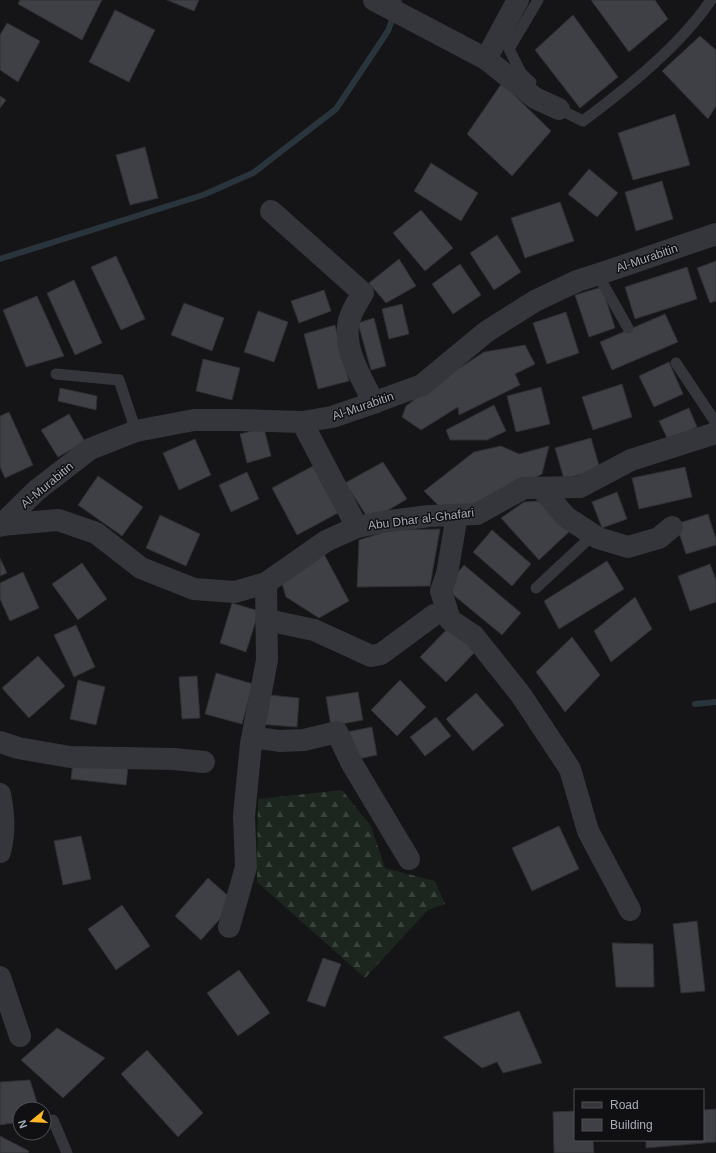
<svg xmlns="http://www.w3.org/2000/svg" width="716" height="1153" viewBox="0 0 716 1153" font-family="Helvetica,sans-serif">
<style>
.forest{fill:url(#forest-firs)}
.lines{fill:none;stroke-linecap:round;stroke-linejoin:round}
.stream{stroke:#29343c;stroke-width:6}
.building{fill:#3e4045;stroke:#2f2f33}
.service{stroke:#35363c;stroke-width:11}
.minor{stroke:#35363c;stroke-width:22}
.tertiary{stroke:#35363c;stroke-width:22}
.labels{text-anchor:middle;stroke-width:3;stroke-linejoin:round;paint-order:stroke}
.street-label{font-size:12px;fill:#a5abb9;stroke:#101012}
</style>
<defs>
<pattern id="forest-firs" width="22" height="20" patternUnits="userSpaceOnUse"><rect width="22" height="20" fill="#1c251e"/><path d="M5 1l3.5 6h-7zM16 11l3.5 6h-7z" fill="#3a423d"/></pattern>
</defs>
<rect width="100%" height="100%" fill="#151517"/>
<path class="forest" d="M342,790l29,36 14,42 50,13 10,23 -17,6 -63,68 -108,-96 1,-83z"/>
<g class="lines">
<g class="stream">
<path d="M0,259l203,-64 50,-22 83,-64 52,-78 11,-31"/>
<path d="M695,704l21,-2"/>
</g>
</g>
<g class="building">
<path d="M20,0h82l-20,40 -64,-36z"/>
<path d="M167,0h32l-5,11z"/>
<path d="M591,0h64l13,19 -39,33z"/>
<path d="M115,10l40,20 -26,52 -40,-20z"/>
<path d="M573,15l45,62 -38,31 -45,-58z"/>
<path d="M7,23l33,18 -22,41 -18,-12v-35z"/>
<path d="M700,36l16,14v56l-8,13 -46,-48z"/>
<path d="M502,83l49,48 -39,45 -45,-42z"/>
<path d="M0,96l6,4 -6,8z"/>
<path d="M675,114l15,51 -57,15 -15,-47z"/>
<path d="M145,147l13,51 -28,7 -14,-50z"/>
<path d="M431,163l47,30 -17,28 -47,-30z"/>
<path d="M589,169l29,24 -21,24 -29,-23z"/>
<path d="M662,181l11,38 -37,12 -11,-39z"/>
<path d="M560,202l14,39 -49,17 -14,-40z"/>
<path d="M421,210l32,38 -28,23 -32,-38z"/>
<path d="M497,235l24,37 -27,18 -24,-37z"/>
<path d="M116,256l29,63 -24,11 -30,-63z"/>
<path d="M399,259l17,27 -30,17 -17,-20z"/>
<path d="M716,261v40l-6,2 -13,-35z"/>
<path d="M460,264l21,31 -28,19 -21,-30z"/>
<path d="M687,267l10,32 -62,20 -10,-32z"/>
<path d="M74,280l28,63 -27,12 -28,-62z"/>
<path d="M602,287l13,41 -26,9 -14,-42z"/>
<path d="M324,290l7,21 -32,12 -8,-22z"/>
<path d="M37,296l27,60 -38,11 -23,-57z"/>
<path d="M184,303l40,15 -12,33 -41,-16z"/>
<path d="M402,304l7,30 -20,5 -7,-30z"/>
<path d="M258,311l30,11 -14,40 -30,-10z"/>
<path d="M566,312l13,41 -32,11 -14,-41z"/>
<path d="M665,314l13,28 -66,28 -12,-28z"/>
<path d="M374,318l12,48 -15,4 -13,-47z"/>
<path d="M335,325l14,56 -31,8 -14,-55z"/>
<path d="M525,345l10,19 -20,10 5,11 -61,30 -1,-8 -37,23 -19,-13 4,-11 29,-22 49,-32z"/>
<path d="M203,359l37,9 -8,32 -36,-9z"/>
<path d="M669,362l14,32 -29,13 -15,-31z"/>
<path d="M622,384l10,33 -39,13 -11,-33z"/>
<path d="M541,387l9,37 -34,8 -9,-36z"/>
<path d="M60,388l37,8 -1,14 -38,-9z"/>
<path d="M494,405l12,26 -19,9h-37l-4,-10z"/>
<path d="M689,408l8,19 -29,13 -9,-19z"/>
<path d="M9,412l24,53 -28,13 -5,-11v-51z"/>
<path d="M69,414l16,28 -27,15 -17,-27z"/>
<path d="M264,428l7,28 -24,7 -7,-29z"/>
<path d="M591,438l9,31 -36,10 -9,-31z"/>
<path d="M195,439l16,36 -32,15 -16,-37z"/>
<path d="M501,446l18,8 30,-8 -7,28 -71,38 -29,-3 -18,-18 50,-39z"/>
<path d="M383,462l24,37 -37,22 -25,-38z"/>
<path d="M313,466l25,47 -41,22 -25,-47z"/>
<path d="M685,467l7,30 -53,12 -7,-31z"/>
<path d="M247,472l12,27 -28,13 -12,-27z"/>
<path d="M98,476l45,31 -21,29 -44,-31z"/>
<path d="M617,492l10,27 -25,9 -10,-26z"/>
<path d="M539,501l32,29 -32,30 -38,-42 23,-16z"/>
<path d="M708,514l8,25v6l-30,9 -10,-30z"/>
<path d="M160,515l40,19 -14,32 -40,-18z"/>
<path d="M440,529l-10,57 -73,1 2,-47 32,-10z"/>
<path d="M492,530l39,34 -19,22 -39,-34z"/>
<path d="M324,554l25,47 -30,17 -33,-21 -5,-17z"/>
<path d="M0,558l7,15 -7,3z"/>
<path d="M607,561l17,28 -65,40 -15,-28z"/>
<path d="M82,563l25,36 -29,21 -26,-36z"/>
<path d="M710,564l6,16v22l-26,9 -12,-35z"/>
<path d="M464,565l57,48 -19,22 -57,-47z"/>
<path d="M23,572l16,36 -29,13 -10,-22v-16z"/>
<path d="M635,597l17,32 -41,33 -17,-31z"/>
<path d="M232,603l27,8 -13,41 -26,-9z"/>
<path d="M452,624l26,25 -32,33 -26,-25z"/>
<path d="M76,625l19,42 -21,10 -20,-42z"/>
<path d="M572,637l28,38 -35,37 -29,-40z"/>
<path d="M38,656l27,30 -36,32 -27,-30z"/>
<path d="M216,673l37,11 -11,40 -37,-10z"/>
<path d="M197,676l3,42 -18,1 -3,-42z"/>
<path d="M78,680l27,7 -9,38 -26,-6z"/>
<path d="M400,680l26,27 -29,29 -26,-26z"/>
<path d="M358,692l5,28 -32,6 -5,-29z"/>
<path d="M476,693l28,32 -31,26 -27,-32z"/>
<path d="M259,694l40,4 -2,29 -40,-3z"/>
<path d="M436,717l15,19 -26,20 -15,-19z"/>
<path d="M372,727l5,28 -24,5 -6,-28z"/>
<path d="M73,761l55,6 -2,18 -55,-6z"/>
<path d="M559,826l20,43 -47,22 -20,-43z"/>
<path d="M81,836l10,43 -28,6 -9,-44z"/>
<path d="M208,878l27,24 -34,38 -26,-24z"/>
<path d="M122,905l28,41 -34,24 -28,-41z"/>
<path d="M697,921l8,70 -24,2 -8,-69z"/>
<path d="M612,943l41,1 1,43h-38z"/>
<path d="M323,958l18,6 -16,43 -18,-6z"/>
<path d="M239,970l31,43 -32,23 -31,-43z"/>
<path d="M519,1011l23,52 -39,10 -6,-11 -15,6 -39,-31z"/>
<path d="M57,1028l48,30 -42,40 -42,-38z"/>
<path d="M147,1050l56,63 -25,24 -57,-63z"/>
<path d="M30,1080l9,29h-19v13l-20,3v-43z"/>
<path d="M716,1109v33l-70,6v-8h57v-30z"/>
<path d="M575,1111v29h18l1,13h-40l-1,-41z"/>
<path d="M0,1136l29,15 -1,2h-28z"/>
</g>
<g class="lines">
<g class="service">
<path d="M531,82l-10,-9 -12,-24 29,-49"/>
<path d="M556,107l3,2 24,12c44,-33 97,-75 128,-121"/>
<path d="M598,275l30,53"/>
<path d="M676,363l40,60"/>
<path d="M56,374l63,6 17,51"/>
<path d="M536,588l57,-53"/>
<path d="M53,1120l14,33"/>
</g>
<g class="minor">
<path d="M374,0l112,59 49,39 24,11"/>
<path d="M486,59l32,-59"/>
<path d="M271,211l92,82c-6,10 -14,21 -15,34 -3,27 15,53 26,76"/>
<path d="M302,422l55,105"/>
<path d="M541,488l25,29 32,21 30,9 31,-9 13,-11"/>
<path d="M457,515l-10,59 -6,17 9,29 24,16 47,59 49,74 18,62 42,79"/>
<path d="M267,620l47,10 57,26 10,-2 53,-39"/>
<path d="M253,737l26,4 25,-1 33,-8 14,30 58,97"/>
<path d="M0,742l18,6 52,9 104,2 30,3"/>
<path d="M0,794c4,21 5,38 0,58"/>
<path d="M229,927l17,-60 -2,-51 7,-72 16,-84 -1,-77"/>
<path d="M0,977l20,59"/>
</g>
<g class="tertiary">
<path d="M1,525l57,-5 38,13 45,35 53,21 41,3 31,-9 60,-42 31,-14 25,-5 47,-6 48,-2 47,-26 56,-1 51,-27 85,-27"/>
<path d="M0,526l37,-36 53,-41 46,-18 58,-11h42l66,2 30,-5 38,-13 52,-19 64,-53 49,-31 42,-20 34,-11 105,-36"/>
</g>
</g>
<g class="labels">
<g class="street-label">
<text transform="translate(647 258) rotate(-19)" y="4">Al-Murabitin</text>
<text transform="translate(363 406) rotate(-19)" y="4">Al-Murabitin</text>
<text transform="translate(47 485) rotate(-40)" y="4">Al-Murabitin</text>
<text transform="translate(421 519) rotate(-7)" y="4">Abu Dhar al-Ghafari</text>
</g>
</g>
<rect x="574" y="1089" width="130" height="52" fill="#101012" stroke="#4c4e55"/>
<rect x="582" y="1102" width="20" height="6" fill="#35363c" stroke="#4c4e55"/>
<text x="610" y="1109" font-size="12" fill="#a5abb9">Road</text>
<rect x="582" y="1119" width="20" height="12" fill="#3e4045" stroke="#4c4e55"/>
<text x="610" y="1129" font-size="12" fill="#a5abb9">Building</text>
<g transform="translate(32 1121) rotate(252)"><circle r="19" fill="#101012" stroke="#4c4e55"/>
<path d="M0-3L7 15L0 10L-7 15Z" fill="#ffb725"/>
<text y="-6" font-size="11" font-weight="bold" text-anchor="middle" fill="#a5abb9">N</text>
</g>
</svg>
